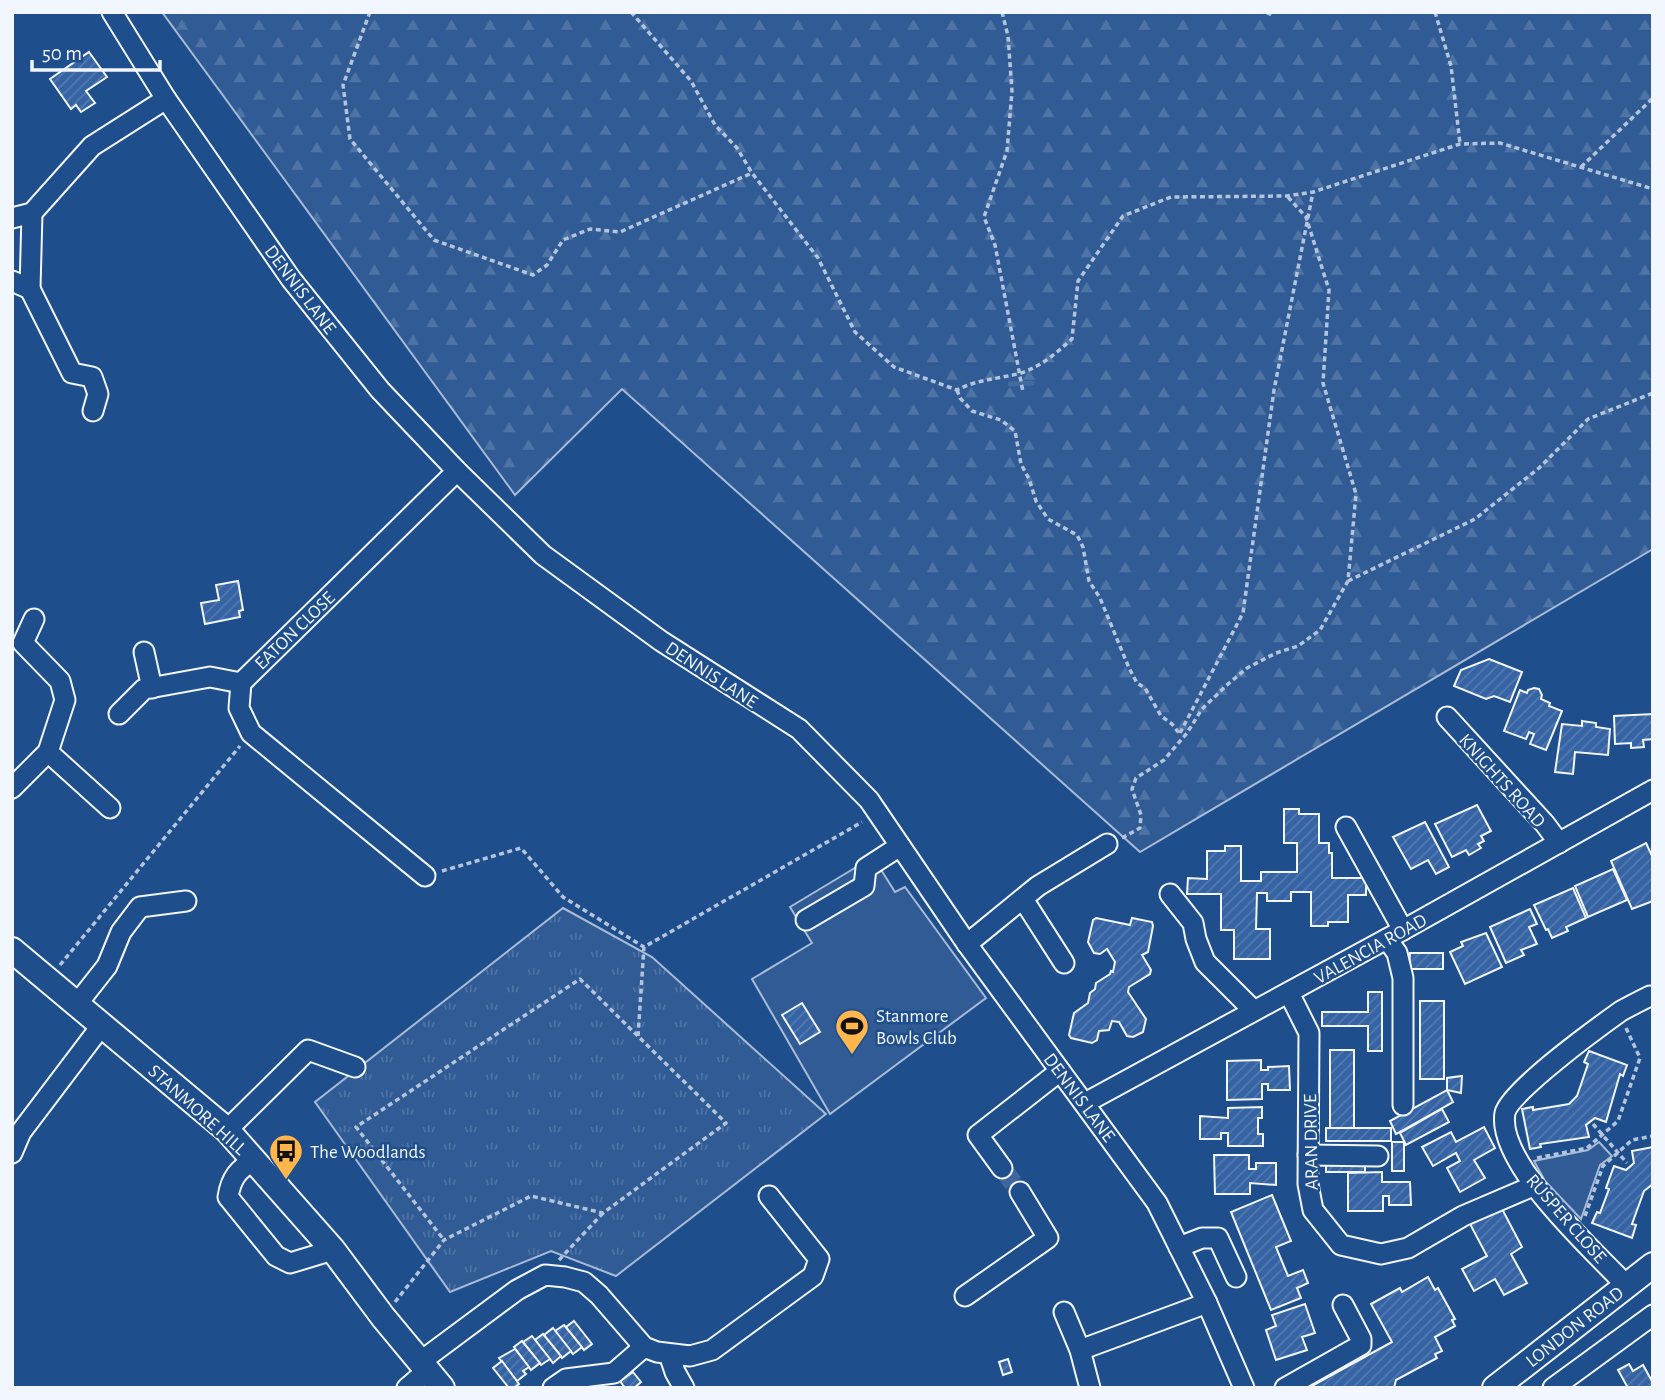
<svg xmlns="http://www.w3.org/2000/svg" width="1665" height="1400" viewBox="0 0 1665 1400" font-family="'Alegreya Sans',sans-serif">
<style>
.built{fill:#305b95;stroke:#a8bbd7;stroke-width:2}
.forest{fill:url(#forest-firs);stroke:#a8bbd7;stroke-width:2}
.park{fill:url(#park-tufts);stroke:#a8bbd7;stroke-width:2}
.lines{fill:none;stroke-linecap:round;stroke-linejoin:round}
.stream{stroke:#446ba0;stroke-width:5}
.building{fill:url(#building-hatch);stroke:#f2f6ff;stroke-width:2}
.minor-tunnel{stroke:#3f679d;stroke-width:19;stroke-dasharray:19 10;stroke-linecap:butt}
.minor-casing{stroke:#f2f6ff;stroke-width:23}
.major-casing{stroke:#f2f6ff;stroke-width:28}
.path{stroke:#b3c4dc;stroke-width:3.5;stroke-dasharray:5 3.5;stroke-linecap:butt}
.minor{stroke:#1f4e8c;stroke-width:19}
.major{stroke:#1f4e8c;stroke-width:24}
.labels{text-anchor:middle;stroke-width:5;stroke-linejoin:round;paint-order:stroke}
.street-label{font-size:19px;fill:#f2f6ff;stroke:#1f4e8c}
.poi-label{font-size:19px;fill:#f2f6ff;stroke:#1f4e8c;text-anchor:start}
</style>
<defs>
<pattern id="forest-firs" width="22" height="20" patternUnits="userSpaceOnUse" patternTransform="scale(1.75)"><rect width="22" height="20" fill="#305b95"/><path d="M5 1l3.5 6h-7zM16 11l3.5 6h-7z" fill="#4e73a5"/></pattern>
<pattern id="park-tufts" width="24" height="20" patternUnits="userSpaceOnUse" patternTransform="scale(1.75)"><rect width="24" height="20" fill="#305b95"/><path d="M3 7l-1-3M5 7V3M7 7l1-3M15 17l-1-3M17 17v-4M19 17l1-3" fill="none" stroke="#4e73a5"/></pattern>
<pattern id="building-hatch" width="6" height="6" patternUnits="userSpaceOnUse" patternTransform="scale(1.75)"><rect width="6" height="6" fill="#3563a3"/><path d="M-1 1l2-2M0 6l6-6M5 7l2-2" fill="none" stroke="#537ab1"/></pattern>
</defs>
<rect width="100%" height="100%" fill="#1f4e8c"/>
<g class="built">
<path d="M873,857l22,35 10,-5 81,111 -156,116 -78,-135 60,-36 -22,-36z"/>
<path d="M1599,1142l13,14 -12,9 -19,54 -36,-38 -11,-20 54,-11z"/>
</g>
<path class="forest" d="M162,12h1102l6,3 2,-3h381v537l-513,303 -518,-463 -107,106z"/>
<path class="park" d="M563,908l89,49 174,157 -210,162 -65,-25 -101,41 -135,-190z"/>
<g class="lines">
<path class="stream" d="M1010,384l22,-1"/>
</g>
<g class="building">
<path d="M89,52l18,25 -21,14 9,12 -14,9 -5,-7 -5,4 -21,-30z"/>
<path d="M238,581l5,29 -4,1 1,6 -35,7 -4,-21 18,-3 -3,-15z"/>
<path d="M1489,659l33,13 -12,30 -16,-6 -8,3 -32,-13 7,-16z"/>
<path d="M1534,688l5,1 3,6 -1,4 9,4 -1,3 13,5 -16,39 -16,-6 4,-10 -5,-2 -3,7 -22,-8 16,-41 7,3 1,-3z"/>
<path d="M1653,714v25l-10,1 1,7 -13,1v-5l-16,1 -1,-28z"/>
<path d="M1582,721l14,2v4l14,2 -2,26 -33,-3 -2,22 -18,-2 7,-48 20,2z"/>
<path d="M1477,805l14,26 -10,5 3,5 -6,3 3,4 -12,7 -3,-5 -14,7 -17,-33z"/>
<path d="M1284,809h15v5h20v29h10v10h3v25h34v17h-18v27h-20v4h-17v-34h-20v9h-24v-8h-10l-1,36h14v30h-36v-29h-13v-36h-34l1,-16 19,1v-28h18v-5h16v35h20v-9h36v-29h-13z"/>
<path d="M1425,822l24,45 -13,7 -8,-14 -17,9 -18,-32z"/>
<path d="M1646,843l7,15v43l-21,8 -21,-48z"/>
<path d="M1613,869l14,31 -39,17 -13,-31z"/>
<path d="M1573,888l13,30 -20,9 2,4 -16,7 -4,-9 -2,1 -12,-25z"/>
<path d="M1530,909l7,15 -8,3 8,17 -16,6 3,5 -18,8 -16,-36z"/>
<path d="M1096,918l34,7 2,-7 20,4 1,4 -5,26 -6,3 9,15 -1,4 -21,13 -1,5 18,27 -3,13 -10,5 -6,-1 -8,-14 -7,-1 -3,9 -10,1 -2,9 -5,3 -21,-5 -2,-3 5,-22 14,-10 2,-10 5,-4 1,-6 14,-9 1,-3 2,1 2,-10 -8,-13 -7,5 -6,-1 -6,-11 5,-22z"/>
<path d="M1486,933l16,34 -37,17 -15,-32 13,-6 -2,-4z"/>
<path d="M1410,953h33v16h-34z"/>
<path d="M1368,992h14v59h-14v-25h-46v-14h46z"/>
<rect x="1420" y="1001" width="24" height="78"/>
<path d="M802,1003l18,29 -20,12 -18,-29z"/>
<rect x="1330" y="1050" width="24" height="78"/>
<path d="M1589,1051l38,14 -4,11 -3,-2 -14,48 -11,-4 -9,7 3,12 -49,7 1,3 -11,2 -8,-40 11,-2v3l36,-6 8,-8 11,-32 -4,-2z"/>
<path d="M1261,1060v10h7v-3l21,-1 1,24h-22v-6h-6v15l-35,1v-39z"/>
<path d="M1462,1076l-1,17 -14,-3v-12z"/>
<path d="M1447,1090l6,12 -57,32 -6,-13z"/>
<path d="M1262,1107v11h-4v16h5v12h-35v-13h-7v6h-21v-23l28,2v-10z"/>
<path d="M1442,1109l7,13 -43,23 -6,-12z"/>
<path d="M1484,1127l11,21 -21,12 11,18 -25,14 -13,-24 13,-7 -4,-8 -23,13 -11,-19 29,-15 5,10z"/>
<rect x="1326" y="1128" width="65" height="13"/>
<rect x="1392" y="1142" width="12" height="29"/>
<path d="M1653,1147v37l-9,7 -12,33 4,1 -4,13 -40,-15 5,-11 3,1 9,-24 -3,-1 8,-22 12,4 8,-7 -2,-12z"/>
<path d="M1214,1155h35v14h7v-6h20v22l-26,-2v11h-35z"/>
<path d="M1365,1159v13h-39v-12z"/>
<path d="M1382,1172v10h28l1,23h-22v-9h-6v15h-35v-38z"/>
<path d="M1272,1195l19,46 -15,6 12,29 15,-6 5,13 -11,5 4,10 -30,12 -40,-98z"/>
<path d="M1501,1207l21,40 -11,7 16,29 -23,12 -9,-16 -21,12 -12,-22 25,-13 -17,-32z"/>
<path d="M1428,1277l7,13 3,-2 17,31 -3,1 3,6 -20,11 7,14 -7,3 2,4 -41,22 -2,8h-86l84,-46 -21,-38 29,-16 2,4z"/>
<path d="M1305,1304l10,29 -13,4 5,13 -31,10 -10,-30 10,-4 -4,-11z"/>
<path d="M574,1321l18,23 -8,6 -18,-23z"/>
<path d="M564,1325l18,22 -9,7 -18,-23z"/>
<path d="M553,1328l18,23 -9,7 -18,-23z"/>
<path d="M543,1334l18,22 -8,7 -18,-23z"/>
<path d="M532,1336l18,23 -9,6 -18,-23z"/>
<path d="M522,1341l18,22 -9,7 -17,-23z"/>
<path d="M515,1349l14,18 -6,4 3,3 -9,7 -18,-23z"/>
<path d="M1008,1359l4,13 -9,3 -4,-13z"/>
<path d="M502,1361l17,23 -5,4h-5l-16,-20z"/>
<path d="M1629,1364l4,7 10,-6 10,18v5h-25l-10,-18z"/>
<path d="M633,1372l8,10 -7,6h-9l-5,-7z"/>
</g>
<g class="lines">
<path class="minor-tunnel" d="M1002,1168l18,24"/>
<g class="minor-casing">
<g id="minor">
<path d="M112,12l54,87 125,180 89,111 77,81 86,84 118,86 138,88 70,71 98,144 190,259 50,100 37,85"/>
<path d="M12,218l20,-5 60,-67 74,-47"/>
<path d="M12,281l18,8 2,-76"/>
<path d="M30,289l42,84 20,4 6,17 -5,17"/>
<path d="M144,652l8,36"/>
<path d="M119,714l25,-25 66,-12 31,6"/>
<path d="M1447,717l98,107 14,19"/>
<path d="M48,752l62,56"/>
<path d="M12,788l36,-36 17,-52 -5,-19 -37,-38 11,-24"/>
<path d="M1346,827l57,103"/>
<path d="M425,876l-174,-143 -12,-25 2,-25 216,-212"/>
<path d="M1170,894l23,29 3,16 9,23 48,48"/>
<path d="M1023,899l41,64"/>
<path d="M806,920l58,-34 2,-18 34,-22"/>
<path d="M1387,939l10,14 6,25v127"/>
<path d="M967,944l71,-58 69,-42"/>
<path d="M1289,993l20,40 -1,151 5,26 28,35 40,9 27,-6 55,-32 70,-30"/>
<path d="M77,1004l30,-38 14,-34 19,-25 46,-6"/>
<path d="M1085,1103l318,-173 250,-140"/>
<path d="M227,1130l81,-80 47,17"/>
<path d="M12,1153l9,-21 81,-107"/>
<path d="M1308,1155l70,1"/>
<path d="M255,1160c-17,9 -24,18 -27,37l48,59 14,7 43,-13"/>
<path d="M1002,1168l-24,-33 82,-64"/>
<path d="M1179,1247l23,-9h16l18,39"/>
<path d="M1626,1285c-32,-34 -130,-122 -121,-172 4,-21 95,-87 116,-102 9,-5 19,-10 29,-15"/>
<path d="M965,1296l83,-58 -28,-46"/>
<path d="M1064,1312l16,38 10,38"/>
<path d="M1080,1350l127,-47"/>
<path d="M669,1354l6,18 9,16"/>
<path d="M420,1362l97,-72 28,-15 20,2 19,5 15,13 45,52 13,5 33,4 22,-6 101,-74 6,-17 -50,-63"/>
<path d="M407,1388l21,-18"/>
<path d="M553,1388l13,-9 48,-6 30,-26"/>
<path d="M1285,1388l76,-43v-6l-18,-34"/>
<path d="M1553,1388l100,-73"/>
</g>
</g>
<g class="major-casing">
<g id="major">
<path d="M12,950l215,180 106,120 50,67 59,71"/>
<path d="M1495,1388l158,-123"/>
</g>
</g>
<g class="path">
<path d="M370,12l-27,73 7,54 84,101 99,35 14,-10 16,-25 27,-11 30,3 132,-59"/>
<path d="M631,12l60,69 24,44 22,23 15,25 66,85 37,74 39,35 63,23c21,-11 42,-11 64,-17 21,-7 35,-20 51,-34l6,-58 45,-65 48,-19 116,-1 26,-4 147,-48 40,-1 153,46"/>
<path d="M1002,12l6,24 4,55 -5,60 -23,66 11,28 28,147"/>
<path d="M1435,12l16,54 9,78"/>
<path d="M1581,167l72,-69"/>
<path d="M957,390l3,8 12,13 29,9 14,11 6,33 8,15 7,22 12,18 29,16 6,12 6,34 11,17 29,70 8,15 8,5 16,28 11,8 7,9"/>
<path d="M1348,581l127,-62 64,-51 49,-49 65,-26"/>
<path d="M1180,733l63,-120 31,-223 39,-198"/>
<path d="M1122,838l18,-10 1,-13 -9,-26 4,-11 28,-18 23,-27 15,-24 26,-25 19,-16 29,-15 22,-7 22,-16 28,-49 8,-87 -33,-111 6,-93 -23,-73 -19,-21"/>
<path d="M442,871l79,-23 42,49 81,50"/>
<path d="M60,965l180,-219"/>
<path d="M638,1036l6,-89 218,-125"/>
<path d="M1593,1124l34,39"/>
<path d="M1537,1158l50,-10 31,-27 22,-63 -14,-30"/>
<path d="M1585,1216l18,-50 29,-26 21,-4"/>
<path d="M559,1260l44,-47"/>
<path d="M395,1302l49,-62 87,-44 72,17 123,-90 -146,-144 -224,148 88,113"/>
</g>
<use href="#minor" class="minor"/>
<use href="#major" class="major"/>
</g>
<defs>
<g id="stadium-pin" transform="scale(1.75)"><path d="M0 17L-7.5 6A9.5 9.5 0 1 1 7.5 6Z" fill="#ffb74d" stroke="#1f4e8c"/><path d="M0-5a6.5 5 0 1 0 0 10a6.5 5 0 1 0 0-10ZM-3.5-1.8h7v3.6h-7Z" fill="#111"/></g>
<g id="bus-pin" transform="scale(1.75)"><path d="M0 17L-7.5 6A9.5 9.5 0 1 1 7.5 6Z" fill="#ffb74d" stroke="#1f4e8c"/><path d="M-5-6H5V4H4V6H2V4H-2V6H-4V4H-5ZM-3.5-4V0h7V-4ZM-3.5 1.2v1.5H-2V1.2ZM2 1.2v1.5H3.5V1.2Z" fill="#111"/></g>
</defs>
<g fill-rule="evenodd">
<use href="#stadium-pin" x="852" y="1026"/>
<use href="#bus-pin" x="286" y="1151"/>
</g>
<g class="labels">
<g class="street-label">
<text transform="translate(301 289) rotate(53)" y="7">DENNIS LANE</text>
<text transform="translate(294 630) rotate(-44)" y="7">EATON CLOSE</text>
<text transform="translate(712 674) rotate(33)" y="7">DENNIS LANE</text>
<text transform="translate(1503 780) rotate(48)" y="7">KNIGHTS ROAD</text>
<text transform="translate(1370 948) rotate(-29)" y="7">VALENCIA ROAD</text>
<text transform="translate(1080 1097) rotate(53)" y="7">DENNIS LANE</text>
<text transform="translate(198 1109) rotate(42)" y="7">STANMORE HILL</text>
<text transform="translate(1310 1142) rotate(-91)" y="7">ARAN DRIVE</text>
<text transform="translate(1567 1218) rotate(49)" y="7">RUSPER CLOSE</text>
<text transform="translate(1574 1326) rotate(-38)" y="7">LONDON ROAD</text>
</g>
<g class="poi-label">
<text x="876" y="1022">Stanmore<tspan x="876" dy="22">Bowls Club</tspan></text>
<text x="310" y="1158">The Woodlands</text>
</g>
</g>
<rect width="1665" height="1400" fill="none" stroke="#f2f6ff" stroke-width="28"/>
<path d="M32 60v10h128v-10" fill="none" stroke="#f2f6ff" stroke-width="3.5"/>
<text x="42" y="60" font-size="21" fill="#f2f6ff" stroke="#1f4e8c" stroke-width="5" paint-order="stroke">50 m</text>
</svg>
